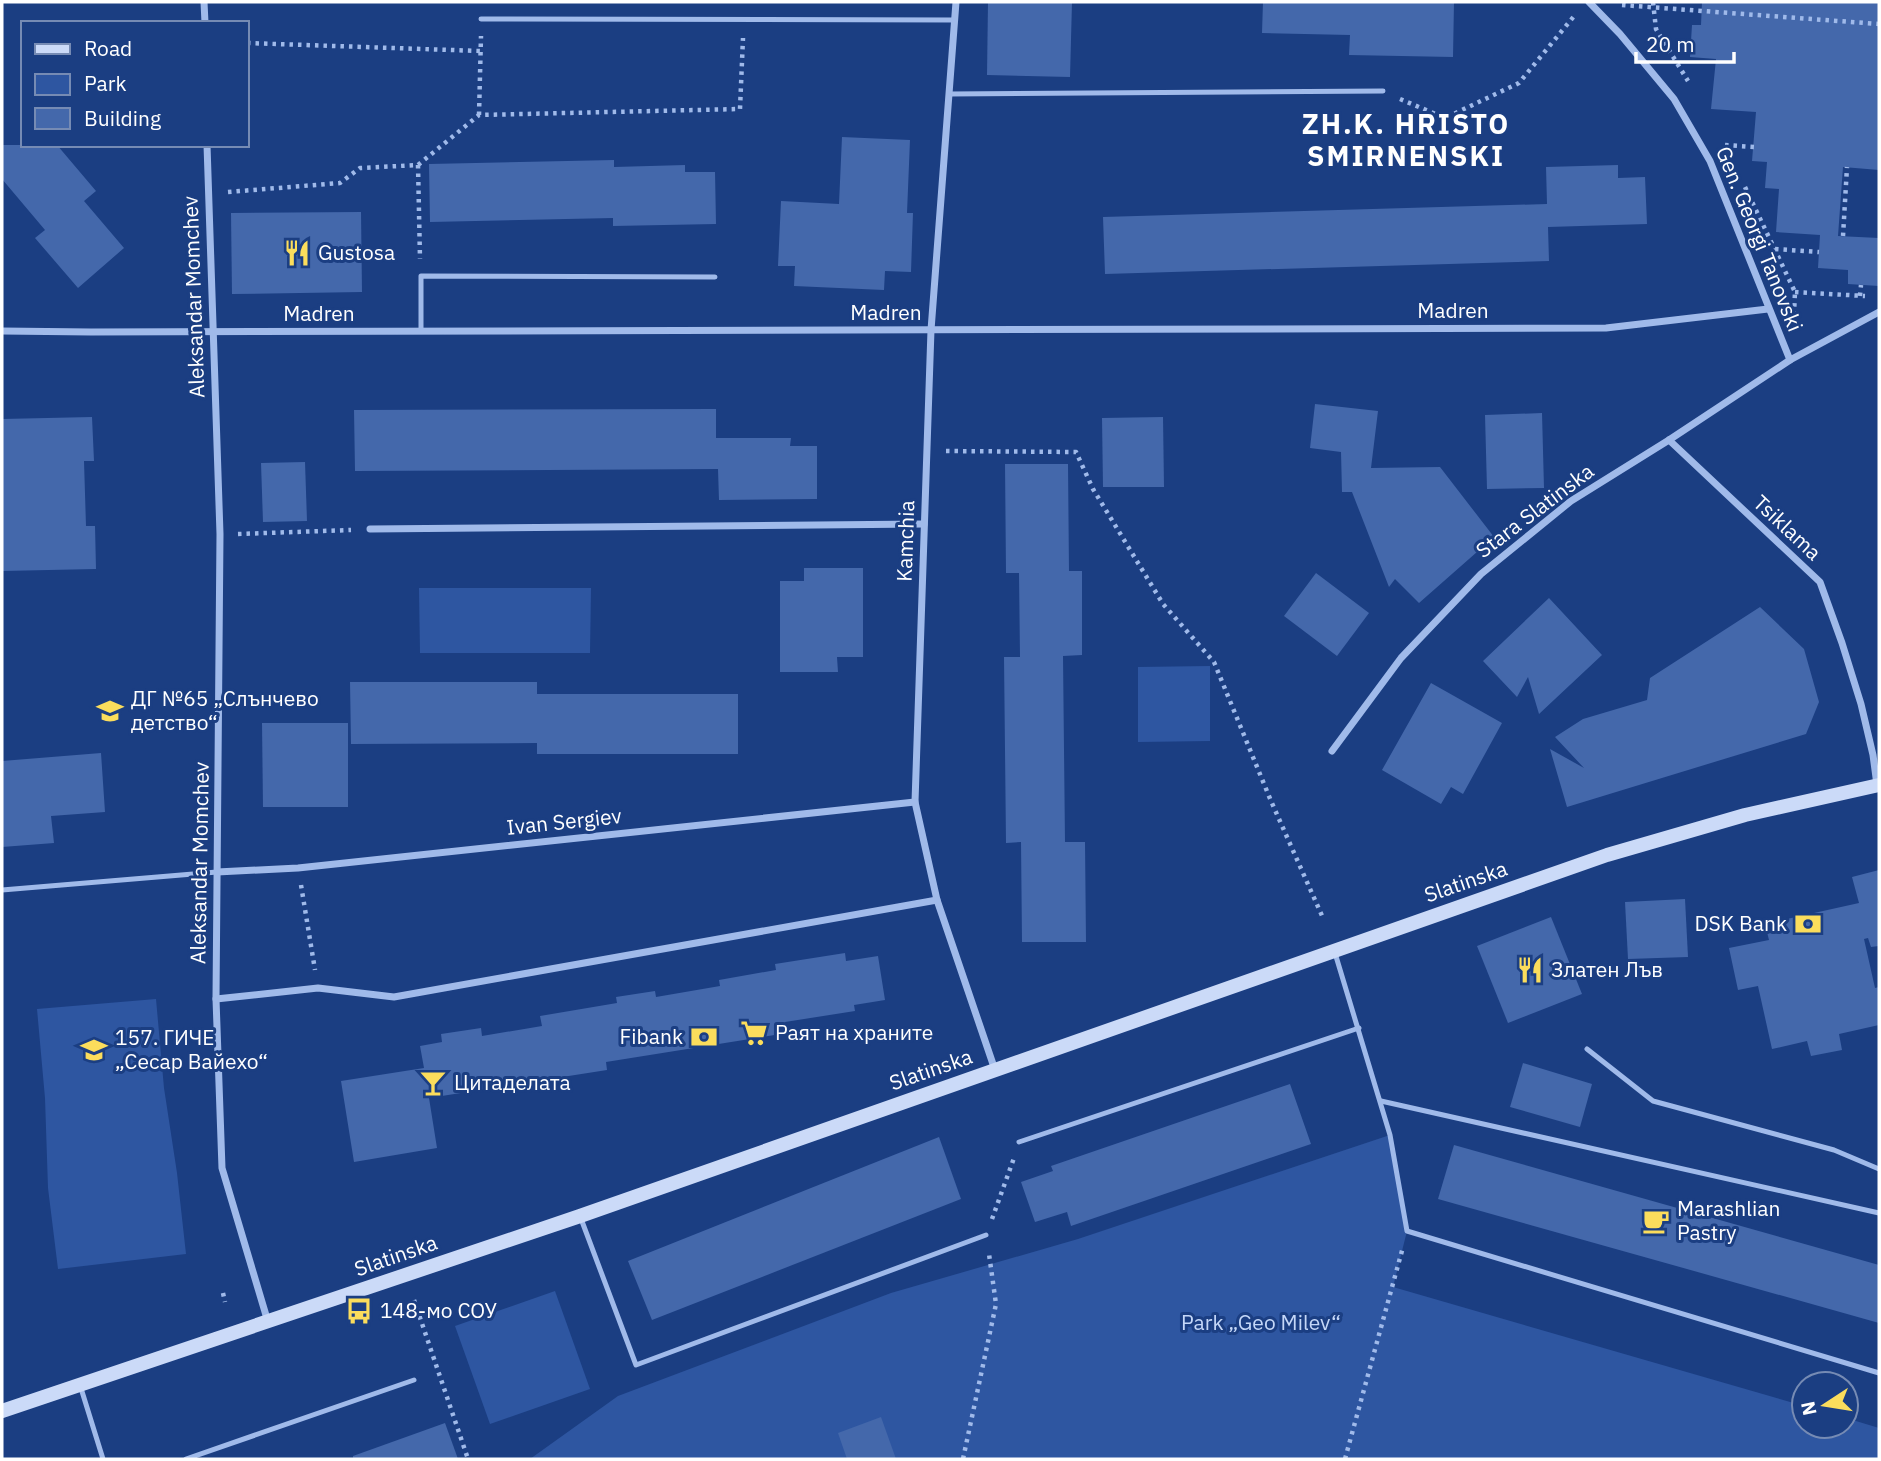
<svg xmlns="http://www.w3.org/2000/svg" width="1881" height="1461" viewBox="0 0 1881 1461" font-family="'IBM Plex Sans',sans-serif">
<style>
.green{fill:#2e56a1}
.building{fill:#4468ab}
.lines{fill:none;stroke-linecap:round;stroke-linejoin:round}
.path{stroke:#a0baea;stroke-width:4.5;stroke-dasharray:3.5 5;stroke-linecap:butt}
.lane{stroke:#a0baea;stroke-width:5}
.street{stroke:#a0baea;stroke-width:7}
.secondary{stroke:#cbdaf8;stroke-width:14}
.labels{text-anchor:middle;stroke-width:6;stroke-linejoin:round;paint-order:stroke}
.street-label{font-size:21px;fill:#fff;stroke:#1b3e82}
.poi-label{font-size:21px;fill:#fff;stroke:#1b3e82;text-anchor:start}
.park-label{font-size:21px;fill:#c4d7f8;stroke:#1b3e82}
.district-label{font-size:28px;font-weight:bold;letter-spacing:2px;fill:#fff;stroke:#1b3e82}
</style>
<rect width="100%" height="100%" fill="#1b3e82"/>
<g class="green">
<path d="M419,588h172l-1,65h-170z"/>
<path d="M1210,666v75l-72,1v-75z"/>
<path d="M156,999l8,89 13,85 9,81 -128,15 -10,-81 -3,-90 -8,-89z"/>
<path d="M1390,1135l17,96 -14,56 411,119v20h42v-8l33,10v31h-1349l88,-63 273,-103 187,-54z"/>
<path d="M555,1291l35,98 -100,35 -35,-98z"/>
</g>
<g class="building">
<path d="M988,2h84l-2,75 -83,-2z"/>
<path d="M1263,2h191l-1,55 -104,-2 1,-20 -88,-2z"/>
<path d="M1702,2h177v168l-36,-3 -5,69 41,2v48l-31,-2v-14l-30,-2 2,-33 -44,-3 3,-43 -14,-1 2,-26 -15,-1 4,-49 -45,-3 5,-50 -26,-2 2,-32h9z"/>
<path d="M842,137l68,3 -3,73h6l-2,59 -26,-1 -1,19 -90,-4 1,-20h-17l3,-65 58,3z"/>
<path d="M2,145h55l39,46 -12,10 40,47 -46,40 -43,-50 10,-8 -43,-51z"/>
<path d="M614,160v7l71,-2v7h30l1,52 -103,2v-8l-183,4 -1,-58z"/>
<path d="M1618,165v13l27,-1 2,47 -99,3 1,34 -444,13 -2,-57 444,-13 -1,-37z"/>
<path d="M361,212l1,80 -130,2 -1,-81z"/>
<path d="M1315,404l63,7 -7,57 69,-1 54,70 -75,66 -24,-24 -6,8 -37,-95h-10l-1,-40 -31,-4z"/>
<path d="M716,409v29h75l-1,8h27v53l-98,1 -1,-31 -363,2 -1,-61z"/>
<path d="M1542,413l2,75 -57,1 -2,-74z"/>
<path d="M92,417l2,44h-10l2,65h9l1,43 -94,2v-152z"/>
<path d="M1163,417l1,70h-61l-1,-69z"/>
<path d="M305,462l2,59 -44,1 -2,-59z"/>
<path d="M1005,464h63l1,107h13v84l-19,1 2,186h20l1,100h-64l-1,-100 -15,1 -2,-186h16l-1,-84h-13z"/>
<path d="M804,568h59v89h-26l1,15h-58v-91h24z"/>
<path d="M1316,573l53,40 -32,43 -53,-40z"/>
<path d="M1549,598l53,57 -63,59 -11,-37 -11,20 -34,-36z"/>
<path d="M1760,607l44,42 15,53 -13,32 -239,73 -17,-58 34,19 -29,-31 28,-18 64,-19 3,-22z"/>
<path d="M350,682h187v12h201v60h-201v-11l-186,1z"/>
<path d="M1431,683l71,40 -39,71 -12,-7 -10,17 -59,-34z"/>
<path d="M262,723h86v84h-85z"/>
<path d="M101,753l4,59 -54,4 3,27 -52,4v-86z"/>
<path d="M1879,870v76l-8,1 -3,-9 -4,1 11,49 4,-1v38l-40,9 3,16 -31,6 -4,-15 -35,8 -14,-63 -20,4 -9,-42 40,-8 -4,-16 94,-21 -7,-26z"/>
<path d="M1685,899l3,58 -60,2 -3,-57z"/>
<path d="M1551,917l31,77 -74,29 -31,-77z"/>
<path d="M845,953l1,8 32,-5 7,44 -31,5 1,6 -70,11 2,11 -181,29 1,8 -178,28 8,50 -83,14 -13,-81 83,-13 -4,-22 22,-4 -1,-8 40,-6 1,8 60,-10 -2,-10 77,-13 -1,-6 39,-6 1,6 64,-11 -1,-6 57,-10 -1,-6z"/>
<path d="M1523,1063l69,21 -12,43 -70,-20z"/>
<path d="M1290,1084l21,60 -240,82 -4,-14 -32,10 -14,-40 32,-11 -2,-5z"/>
<path d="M939,1137l22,62 -309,121 -24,-59z"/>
<path d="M1454,1145l425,120v58l-441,-124z"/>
<path d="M881,1417l15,42h-49l-9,-26z"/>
<path d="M445,1423l13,36h-105v-3z"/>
</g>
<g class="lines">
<g class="path">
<path d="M1653,2l3,27 32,52"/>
<path d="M1622,5l257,19"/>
<path d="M247,43l233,8"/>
<path d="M1400,99l45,19 74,-35 56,-68"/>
<path d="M479,115l2,-79"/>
<path d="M1725,145l29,2"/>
<path d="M418,165l2,94"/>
<path d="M1745,187l50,105 -1,22"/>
<path d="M228,192l112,-9 20,-15 58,-3 61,-50 261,-6 3,-71"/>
<path d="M1843,236l4,-69"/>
<path d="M1775,249l44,3"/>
<path d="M1795,292l70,4"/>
<path d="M1860,296l1,-11"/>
<path d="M946,451l130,1 17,37 70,115 51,58 57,139 52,117"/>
<path d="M238,534l113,-4"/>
<path d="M301,885l14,85"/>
<path d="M992,1219l22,-61"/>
<path d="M223,1293l2,9"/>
<path d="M414,1300l54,159"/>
<path d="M963,1459l33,-155 -7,-50"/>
<path d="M1345,1459l58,-212"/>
</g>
<g class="lane">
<path d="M481,19l474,1"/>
<path d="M949,94l434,-3"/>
<path d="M421,331v-55l294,1"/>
<path d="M2,890l215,-18"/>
<path d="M1335,953l55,182 17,96 472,142"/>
<path d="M1587,1049l66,52 181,49 45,19"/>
<path d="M1381,1101l498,112"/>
<path d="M1019,1142l340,-114"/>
<path d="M580,1216l56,149 350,-130"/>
<path d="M80,1385l23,74"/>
<path d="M186,1459l228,-79"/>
</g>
<g class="street">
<path d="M204,2l1,21"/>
<path d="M956,2l-25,328 -16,472 22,98 58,170"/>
<path d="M1589,2l31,32 54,65 36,62 80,199"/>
<path d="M207,145l13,389 -4,465 6,169 46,154"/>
<path d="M2,331l89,1 1515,-4 162,-19"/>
<path d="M1669,440l151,142 22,61 19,61 12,51 4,30"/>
<path d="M370,529l554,-5"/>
<path d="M1332,751l69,-93 80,-84 90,-73 98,-61 121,-80 89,-48"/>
<path d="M217,872l81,-4 617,-66"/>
<path d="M216,999l102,-11 76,9 543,-97"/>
</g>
<path class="secondary" d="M2,1411l578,-195 1027,-361 138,-40 134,-30"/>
</g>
<defs>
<g id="restaurant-bare" transform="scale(2.1)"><path d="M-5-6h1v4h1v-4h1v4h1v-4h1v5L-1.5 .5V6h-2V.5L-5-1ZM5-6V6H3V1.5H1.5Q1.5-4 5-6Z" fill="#fbdd5c" stroke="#1b3e82" stroke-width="2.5" paint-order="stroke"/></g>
<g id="school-bare" transform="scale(2.1)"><path d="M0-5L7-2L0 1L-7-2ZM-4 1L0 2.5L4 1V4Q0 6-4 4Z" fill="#fbdd5c" stroke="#1b3e82" stroke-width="2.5" paint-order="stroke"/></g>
<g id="bank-bare" transform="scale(2.1)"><path d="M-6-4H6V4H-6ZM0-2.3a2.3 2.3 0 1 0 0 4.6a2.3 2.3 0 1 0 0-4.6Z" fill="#fbdd5c" stroke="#1b3e82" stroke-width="2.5" paint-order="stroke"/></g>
<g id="supermarket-bare" transform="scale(2.1)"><path d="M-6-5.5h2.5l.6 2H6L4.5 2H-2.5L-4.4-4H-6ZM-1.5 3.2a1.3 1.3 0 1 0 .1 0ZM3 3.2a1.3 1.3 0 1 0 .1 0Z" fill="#fbdd5c" stroke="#1b3e82" stroke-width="2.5" paint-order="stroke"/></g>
<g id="bar-bare" transform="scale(2.1)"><path d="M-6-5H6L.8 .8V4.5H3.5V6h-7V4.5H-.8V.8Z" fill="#fbdd5c" stroke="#1b3e82" stroke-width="2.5" paint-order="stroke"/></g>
<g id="cafe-bare" transform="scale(2.1)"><path d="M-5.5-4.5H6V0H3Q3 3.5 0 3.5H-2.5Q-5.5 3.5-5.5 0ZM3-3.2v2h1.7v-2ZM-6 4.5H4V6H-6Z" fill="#fbdd5c" stroke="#1b3e82" stroke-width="2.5" paint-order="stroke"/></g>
<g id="bus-bare" transform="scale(2.1)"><path d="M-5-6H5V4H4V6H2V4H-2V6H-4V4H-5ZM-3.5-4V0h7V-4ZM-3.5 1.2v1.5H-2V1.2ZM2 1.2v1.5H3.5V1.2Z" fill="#fbdd5c" stroke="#1b3e82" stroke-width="2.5" paint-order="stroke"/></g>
</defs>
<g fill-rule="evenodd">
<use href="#restaurant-bare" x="297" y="253"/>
<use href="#school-bare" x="110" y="711"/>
<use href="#bank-bare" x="1808" y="924"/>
<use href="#restaurant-bare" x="1530" y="970"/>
<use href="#supermarket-bare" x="754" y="1033"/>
<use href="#bank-bare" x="704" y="1037"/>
<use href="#school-bare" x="94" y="1050"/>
<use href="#bar-bare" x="433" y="1083"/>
<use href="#cafe-bare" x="1656" y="1221"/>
<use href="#bus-bare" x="359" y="1311"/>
</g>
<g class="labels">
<g class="street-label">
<text transform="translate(1759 239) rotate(68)" y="7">Gen. Georgi Tanovski</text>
<text transform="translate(194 297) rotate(-92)" y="7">Aleksandar Momchev</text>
<text x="1453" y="318">Madren</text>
<text x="886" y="320">Madren</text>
<text x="319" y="321">Madren</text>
<text transform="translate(1535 511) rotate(-37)" y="7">Stara Slatinska</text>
<text transform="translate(1787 528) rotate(43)" y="7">Tsiklama</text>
<text transform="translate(906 541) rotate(-88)" y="7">Kamchia</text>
<text transform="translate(564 822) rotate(-6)" y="7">Ivan Sergiev</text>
<text transform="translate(200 863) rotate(-89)" y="7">Aleksandar Momchev</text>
<text transform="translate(1466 882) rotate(-19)" y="7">Slatinska</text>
<text transform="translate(931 1070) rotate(-19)" y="7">Slatinska</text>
<text transform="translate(396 1256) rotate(-19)" y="7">Slatinska</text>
</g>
<g class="poi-label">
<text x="318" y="260">Gustosa</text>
<text x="131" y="706">ДГ №65 „Слънчево<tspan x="131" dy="24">детство“</tspan></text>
<text x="1787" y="931" text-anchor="end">DSK Bank</text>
<text x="1551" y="977">Златен Лъв</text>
<text x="775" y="1040">Раят на храните</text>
<text x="683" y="1044" text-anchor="end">Fibank</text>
<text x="115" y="1045">157. ГИЧЕ<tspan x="115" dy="24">„Сесар Вайехо“</tspan></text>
<text x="454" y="1090">Цитаделата</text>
<text x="1677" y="1216">Marashlian<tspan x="1677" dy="24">Pastry</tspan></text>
<text x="380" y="1318">148-мо СОУ</text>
</g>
<g class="park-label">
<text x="1261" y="1330">Park „Geo Milev“</text>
</g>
<g class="district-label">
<text x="1406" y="134">ZH.K. HRISTO<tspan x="1406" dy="32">SMIRNENSKI</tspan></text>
</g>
</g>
<rect width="1881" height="1461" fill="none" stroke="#ffffff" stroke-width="7"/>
<rect x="21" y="21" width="228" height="126" fill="#1b3e82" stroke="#768bb4" stroke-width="2"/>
<rect x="35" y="44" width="35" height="10" fill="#cbdaf8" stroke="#768bb4" stroke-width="2"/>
<text x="84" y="56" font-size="21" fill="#ffffff">Road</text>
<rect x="35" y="74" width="35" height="21" fill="#2e56a1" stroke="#768bb4" stroke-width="2"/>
<text x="84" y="91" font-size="21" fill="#ffffff">Park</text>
<rect x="35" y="108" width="35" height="21" fill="#4468ab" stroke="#768bb4" stroke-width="2"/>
<text x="84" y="126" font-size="21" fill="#ffffff">Building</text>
<g transform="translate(1825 1405) rotate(258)"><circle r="33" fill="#1b3e82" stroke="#768bb4" stroke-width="2"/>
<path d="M0-5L12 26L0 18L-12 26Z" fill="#fbdd5c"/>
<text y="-10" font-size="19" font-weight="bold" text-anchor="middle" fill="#ffffff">N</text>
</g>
<path d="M1636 52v10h98v-10" fill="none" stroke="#ffffff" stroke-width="3.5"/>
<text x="1646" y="52" font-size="21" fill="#ffffff" stroke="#1b3e82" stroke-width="5" paint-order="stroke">20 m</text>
</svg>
